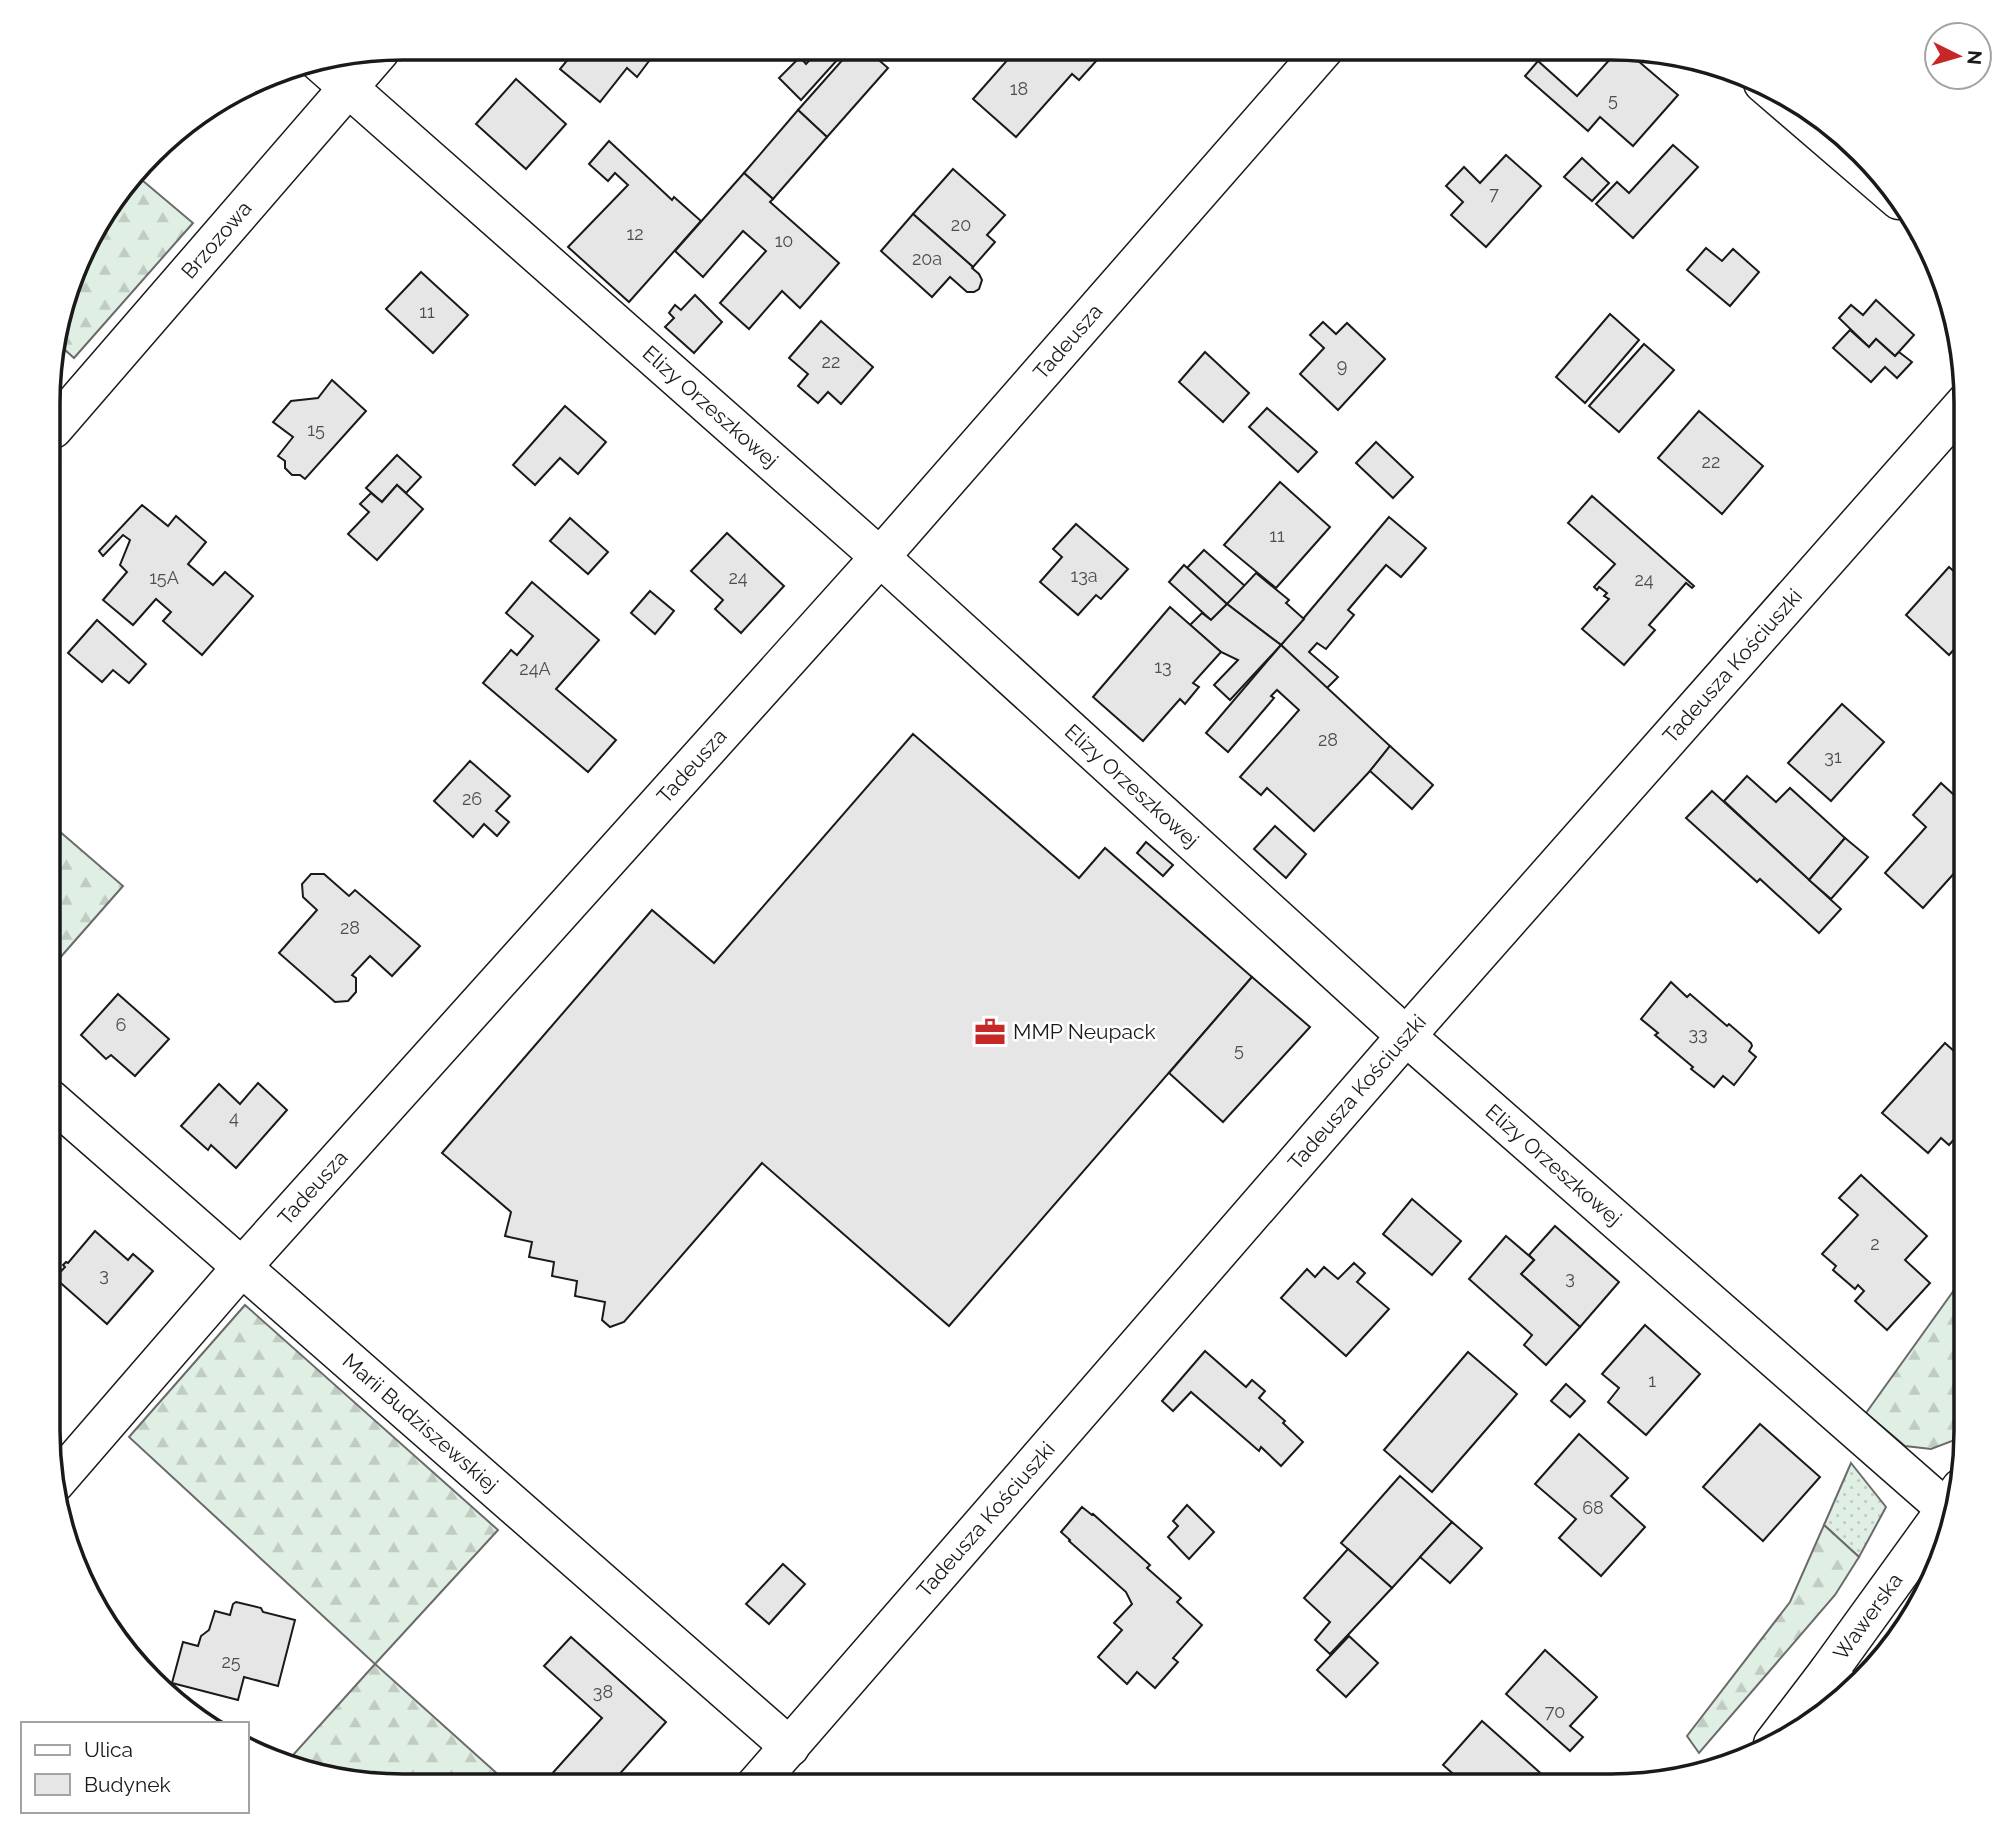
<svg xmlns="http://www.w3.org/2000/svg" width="2014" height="1834" viewBox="0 0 2014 1834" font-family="Raleway,sans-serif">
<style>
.grass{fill:url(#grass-dots);stroke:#6a6a6a;stroke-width:2}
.forest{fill:url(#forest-firs);stroke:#6a6a6a;stroke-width:2}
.building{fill:#e6e6e6;stroke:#1a1a1a;stroke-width:2}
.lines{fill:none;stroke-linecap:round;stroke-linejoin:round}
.minor-casing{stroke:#1a1a1a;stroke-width:41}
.major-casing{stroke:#1a1a1a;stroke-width:41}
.path{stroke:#5f5f5f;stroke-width:4.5;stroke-dasharray:5 3.5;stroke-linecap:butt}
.minor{stroke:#fff;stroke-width:38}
.major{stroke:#fff;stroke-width:38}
.labels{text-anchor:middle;stroke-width:5;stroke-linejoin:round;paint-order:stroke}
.number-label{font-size:18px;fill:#4d4d4d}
.street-label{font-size:21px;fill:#1a1a1a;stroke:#fff}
.poi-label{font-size:21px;fill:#1a1a1a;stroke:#fff;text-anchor:start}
.rim{fill:none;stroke:#1a1a1a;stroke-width:3.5}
</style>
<defs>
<pattern id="grass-dots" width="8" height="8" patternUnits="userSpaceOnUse" patternTransform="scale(1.75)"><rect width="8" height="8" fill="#e0efe3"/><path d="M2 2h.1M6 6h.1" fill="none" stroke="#c0ccc2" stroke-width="1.8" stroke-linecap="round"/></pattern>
<pattern id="forest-firs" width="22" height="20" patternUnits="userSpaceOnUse" patternTransform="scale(1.75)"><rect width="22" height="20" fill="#e0efe3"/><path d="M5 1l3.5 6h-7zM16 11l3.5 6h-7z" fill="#c0ccc2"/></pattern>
</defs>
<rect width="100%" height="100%" fill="#fff"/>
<path class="grass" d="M1851,1463l35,44 -27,50 -35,-32z"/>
<g class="forest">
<path d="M136,175l57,48 -119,135 -20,-18v-6l41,-109z"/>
<path d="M51,824l72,62 -72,82z"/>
<path d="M1967,1272v157l-7,9 -29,11 -26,-3 -39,-33z"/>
<path d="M245,1305l253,225 -123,134 137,123c-76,0 -156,5 -228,-22l91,-101 -246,-227z"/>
<path d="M1824,1525l35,32 -24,38 -136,158 -12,-17 103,-134z"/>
</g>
<g class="building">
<path d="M578,47h67l-5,6 9,8 -12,16 -10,-9 -27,34 -40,-33z"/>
<path d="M821,48h11l2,1 1,-1h13l-47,52 -22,-22 21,-21 6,7z"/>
<path d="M853,48h12l23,20 -61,69 -29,-27z"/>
<path d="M1018,48l89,1 -28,31 -7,-6 -56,63 -43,-38z"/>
<path d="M1620,48h3l55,47 -45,51 -33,-29 -12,14 -63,-55 13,-15 39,35z"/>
<path d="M516,79l50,45 -40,45 -50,-45z"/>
<path d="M798,110l29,27 -54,62 -29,-26z"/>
<path d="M609,141l63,59 2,-3 27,24 -72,81 -61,-55 60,-62 -13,-12 -7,8 -19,-17z"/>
<path d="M1673,145l25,22 -65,71 -37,-34 21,-22 12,11z"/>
<path d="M1506,155l35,31 -55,61 -35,-32 12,-13 -17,-16 18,-19 16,16z"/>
<path d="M1582,158l27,25 -17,18 -28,-24z"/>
<path d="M953,169l52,46 -18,20 8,7 -22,25 -60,-53z"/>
<path d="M744,173l29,26 -3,3 69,61 -39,45 -18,-17 -33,38 -29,-26 46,-52 -23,-20 -40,46 -28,-26z"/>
<path d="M913,214l60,53 -1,1 7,6 3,6 -3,9 -5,3h-7l-17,-15 -18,20 -51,-46z"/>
<path d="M1706,248l16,13 11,-12 26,23 -29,34 -43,-36z"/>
<path d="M421,272l47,43 -35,38 -47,-44z"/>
<path d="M695,295l27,27 -28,31 -29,-26 9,-9 -5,-5 6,-8 6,5z"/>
<path d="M1876,300l38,35 -19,21 -19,-17 -7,8 -30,-29 12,-13 12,10z"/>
<path d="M1610,314l29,26 -54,63 -29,-26z"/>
<path d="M821,321l52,46 -32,37 -13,-12 -10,11 -20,-17 10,-12 -19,-16z"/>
<path d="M1323,322l13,12 11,-11 38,36 -47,51 -38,-36 24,-26 -14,-13z"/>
<path d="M1850,330l19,17 7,-8 19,17 4,-4 13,10 -15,16 -12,-11 -14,15 -38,-34z"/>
<path d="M1644,344l30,26 -55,62 -30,-26z"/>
<path d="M1205,352l44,41 -26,29 -44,-40z"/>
<path d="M332,380l34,31 -61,68 -5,-4h-8l-7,-7v-7l-7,-5 15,-19 -20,-15 18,-21 27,-3z"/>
<path d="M565,406l41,36 -28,32 -18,-16 -25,27 -22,-20z"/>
<path d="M1267,408l50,44 -19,20 -49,-45z"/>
<path d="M1699,411l64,55 -41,48 -64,-56z"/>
<path d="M1376,442l37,35 -20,21 -37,-35z"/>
<path d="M397,455l24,22 -15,16 -9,-8 -15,17 -16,-14z"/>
<path d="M1280,482l50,45 -54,61 -52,-43z"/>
<path d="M397,485l26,24 -46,51 -29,-26 21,-22 -9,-8 11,-11 11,9z"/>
<path d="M1592,496l102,90 -2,2 -6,-5 -37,42 6,5 -31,35 -42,-36 27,-30 -5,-3 3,-3 -8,-6 -2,3 -3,-3 21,-23 -47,-41z"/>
<path d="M142,505l26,21 8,-10 30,26 -18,22 25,21 12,-13 28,24 -51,59 -39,-34 8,-9 -15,-13 -23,26 -30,-25 24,-28 -7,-7 10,-25 -7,-5 -20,21 -4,-5z"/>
<path d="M1389,517l37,31 -25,29 -15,-12 -38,45 6,5 -28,34 -9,-6 -8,9 29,25 -12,12 -45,-44z"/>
<path d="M570,518l38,34 -20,22 -38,-33z"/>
<path d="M1076,524l52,45 -27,30 -5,-4 -18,20 -38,-33 22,-25 -9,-8z"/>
<path d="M727,533l57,53 -43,47 -26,-24 8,-9 -32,-29z"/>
<path d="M1204,550l41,36 -18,18 -40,-36z"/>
<path d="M1184,565l43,39 -16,16 -42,-38z"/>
<path d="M1949,567l17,15v54l-17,19 -43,-40z"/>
<path d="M1256,573l33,27 -3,3 18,16 -23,26 -54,-41z"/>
<path d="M532,582l67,58 -43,49 60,51 -28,32 -105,-89 28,-33 6,5 16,-19 -27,-23z"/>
<path d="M650,591l24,20 -19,23 -24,-21z"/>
<path d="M1227,604l54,41 -51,55 -16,-15 24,-25 -17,-8 -31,-27 12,-12 9,7z"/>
<path d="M1170,607l51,45 -28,31 6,4 -14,17 -5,-5 -37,42 -50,-44z"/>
<path d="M97,620l49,44 -17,19 -16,-13 -11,12 -34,-29z"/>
<path d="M1281,645l109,101 -20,25 -56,60 -47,-43 -6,7 -21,-18 59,-67 -22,-20 -6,6 3,2 -46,54 -22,-19z"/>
<path d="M1842,704l42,38 -53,59 -43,-38z"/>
<path d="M913,734l166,144 26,-30 147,129 -303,349 -187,-163 -138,159 -14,5 -8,-7 3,-18 -30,-6 2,-15 -25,-5 2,-14 -25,-5 3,-15 -27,-6 6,-24 -69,-59 210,-243 62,53z"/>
<path d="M1390,746l43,39 -21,24 -42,-38z"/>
<path d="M470,761l40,35 -14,15 13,11 -12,14 -13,-12 -11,13 -39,-36z"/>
<path d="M1747,776l29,26 14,-14 55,50 -36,42 -85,-79z"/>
<path d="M1941,783l25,23v54l-43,48 -38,-35 41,-46 -13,-12z"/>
<path d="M1712,791l129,118 -22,24 -59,-54 -3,3 -71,-64z"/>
<path d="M1275,826l31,28 -20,24 -32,-29z"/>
<path d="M1845,838l23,19 -37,42 -22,-19z"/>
<path d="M1146,842l27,23 -10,11 -26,-23z"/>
<path d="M311,874h13l25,22 6,-6 65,56 -28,30 -22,-20 -18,19 4,3v14l-8,9 -13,1 -56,-49 38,-43 -14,-13 -1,-13z"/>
<path d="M1252,977l58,50 -87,95 -54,-49z"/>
<path d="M1671,982l16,15 3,-3 37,32 2,-2 22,19 1,3 -3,5 7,6 -22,28 -11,-9 -9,11 -23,-18 2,-2 -38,-32 3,-2 -17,-14z"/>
<path d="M118,994l51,45 -34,37 -24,-21 -5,4 -25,-24z"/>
<path d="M1945,1043l21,19 1,47 -10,11 9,6 -17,19 -8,-7 -13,15 -46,-40z"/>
<path d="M258,1083l29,27 -51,58 -25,-23 -3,5 -27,-24 38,-42 21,20z"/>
<path d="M1861,1175l66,61 -22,24 25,23 -43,47 -32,-29 9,-10 -6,-6 -3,4 -22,-19 3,-4 -14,-12 36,-39 -19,-17z"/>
<path d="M1412,1199l49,42 -29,34 -49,-41z"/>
<path d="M1555,1226l64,56 -39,45 -59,-53 13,-14 -5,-5z"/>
<path d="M95,1231l33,29 5,-6 20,17 -46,53 -52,-46 10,-11 -2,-2 3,-3 2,1z"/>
<path d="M1506,1236l28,24 -13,14 59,53 -34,38 -22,-20 8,-10 -63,-56z"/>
<path d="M1354,1263l11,10 -8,9 32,27 -43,47 -65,-58 26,-29 8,8 9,-10 14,12z"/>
<path d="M1645,1325l55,49 -54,61 -38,-33 11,-14 -17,-14z"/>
<path d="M1205,1351l41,36 6,-7 13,11 -6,7 26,23 -2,2 20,19 -22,24 -20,-19 -2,4 -68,-59 -18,19 -11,-10z"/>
<path d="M1468,1352l49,42 -85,98 -48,-42z"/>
<path d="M1566,1384l19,17 -15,16 -19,-16z"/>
<path d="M1760,1424l60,53 -57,64 -60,-54z"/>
<path d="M1579,1434l49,44 -17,18 34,31 -44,49 -42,-38 17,-19 -41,-35z"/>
<path d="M1400,1476l52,46 -60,66 -51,-45z"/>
<path d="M1187,1505l27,27 -25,27 -21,-22 10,-11 -5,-5z"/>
<path d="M1082,1507l10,8 1,-1 57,51 -3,3 34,30 -4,4 25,23 -29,33 5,4 -23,26 -18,-16 -10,12 -29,-27 24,-27 -8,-7 18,-19 -6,-12 -57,-51 1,-1 -9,-8z"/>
<path d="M1452,1522l30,26 -32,35 -30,-26z"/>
<path d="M1348,1549l44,39 -62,66 -15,-14 15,-18 -26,-24z"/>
<path d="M783,1564l22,20 -36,40 -23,-20z"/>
<path d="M236,1602l25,6 2,4 32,8 -17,66 -34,-9 -6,23 -66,-17 11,-41 15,4 3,-10 8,-6 6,-19 15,4 3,-11z"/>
<path d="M1349,1636l29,27 -32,34 -29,-27z"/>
<path d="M571,1637l95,85 -58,65h-46l-12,-11 52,-58 -58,-52z"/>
<path d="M1545,1650l52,47 -27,29 13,11 -13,14 -64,-57z"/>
<path d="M1482,1721l64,57 -7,8h-12l-6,-5 -4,5h-50l-24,-21z"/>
</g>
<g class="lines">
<g class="minor-casing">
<g id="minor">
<path id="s1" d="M318,61l562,496 526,479 540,473"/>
<path d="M1763,83l136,117"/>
<path id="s2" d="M53,429l327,-378"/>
<path id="s3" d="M50,1099l740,648"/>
<path id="s4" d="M55,1483l186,-215 639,-711 445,-509"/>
<path d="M1828,1672l20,24"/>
<path id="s5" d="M754,1787l652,-751 560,-634"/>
</g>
</g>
<g class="major-casing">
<g id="major">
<path id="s6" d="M1773,1744l55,-72 133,-184"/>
</g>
</g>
<path class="path" d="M1911,237l23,20"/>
<use href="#minor" class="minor"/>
<use href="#major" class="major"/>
</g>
<defs>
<g id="office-bare" transform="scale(2.415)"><path d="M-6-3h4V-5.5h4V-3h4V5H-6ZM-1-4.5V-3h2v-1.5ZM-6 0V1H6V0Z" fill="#c62828" stroke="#fff" stroke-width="2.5" paint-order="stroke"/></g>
</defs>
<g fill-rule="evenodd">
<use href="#office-bare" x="990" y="1032"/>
</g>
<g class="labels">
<g class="number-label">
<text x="1019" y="95">18</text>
<text x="1613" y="106">5</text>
<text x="1494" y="200">7</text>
<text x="961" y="231">20</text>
<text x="635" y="240">12</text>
<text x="784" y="247">10</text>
<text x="927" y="265">20a</text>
<text x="427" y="318">11</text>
<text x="831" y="368">22</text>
<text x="1342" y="372">9</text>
<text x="316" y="436">15</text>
<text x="1711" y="468">22</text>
<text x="1277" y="542">11</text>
<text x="1084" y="582">13a</text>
<text x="164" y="584">15A</text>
<text x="738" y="584">24</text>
<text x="1644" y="586">24</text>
<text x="1163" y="673">13</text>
<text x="535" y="675">24A</text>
<text x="1328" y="746">28</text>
<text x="1833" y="763">31</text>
<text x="472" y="805">26</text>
<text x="350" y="934">28</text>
<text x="121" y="1031">6</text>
<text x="1698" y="1040">33</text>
<text x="1239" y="1056">5</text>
<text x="234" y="1124">4</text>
<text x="1875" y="1250">2</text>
<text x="104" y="1281">3</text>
<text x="1570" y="1284">3</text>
<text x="1652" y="1387">1</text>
<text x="1593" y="1514">68</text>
<text x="231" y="1668">25</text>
<text x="603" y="1698">38</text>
<text x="1555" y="1718">70</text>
</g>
<g class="street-label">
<text dy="7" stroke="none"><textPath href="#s2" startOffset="250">Brzozowa</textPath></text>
<text dy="7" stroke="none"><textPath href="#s4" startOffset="1526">Tadeusza</textPath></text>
<text dy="7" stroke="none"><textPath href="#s1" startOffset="523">Elizy Orzeszkowej</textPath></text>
<text dy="7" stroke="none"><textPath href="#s5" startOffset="1488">Tadeusza Kościuszki</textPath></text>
<text dy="7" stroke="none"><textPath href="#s4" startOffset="959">Tadeusza</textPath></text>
<text dy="7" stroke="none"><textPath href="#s1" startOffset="1090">Elizy Orzeszkowej</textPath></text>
<text dy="7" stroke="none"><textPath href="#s5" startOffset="920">Tadeusza Kościuszki</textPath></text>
<text dy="7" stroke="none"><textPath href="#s1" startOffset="1657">Elizy Orzeszkowej</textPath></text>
<text dy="7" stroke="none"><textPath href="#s4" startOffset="392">Tadeusza</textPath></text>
<text dy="7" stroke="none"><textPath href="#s3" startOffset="492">Marii Budziszewskiej</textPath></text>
<text dy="7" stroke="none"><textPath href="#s5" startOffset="354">Tadeusza Kościuszki</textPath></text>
<text dy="7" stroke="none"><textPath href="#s6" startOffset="159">Wawerska</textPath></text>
</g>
<g class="poi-label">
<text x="1013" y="1039">MMP Neupack</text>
</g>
</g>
<path d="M0 0H2014V1834H0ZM403 60H1611A343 343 0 0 1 1954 403V1431A343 343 0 0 1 1611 1774H403A343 343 0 0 1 60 1431V403A343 343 0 0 1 403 60Z" fill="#fff" fill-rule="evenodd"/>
<path class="rim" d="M403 60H1611A343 343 0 0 1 1954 403V1431A343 343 0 0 1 1611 1774H403A343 343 0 0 1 60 1431V403A343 343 0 0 1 403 60Z"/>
<rect x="21" y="1722" width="228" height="91" fill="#ffffff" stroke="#a3a3a3" stroke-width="2"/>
<rect x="35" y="1745" width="35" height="10" fill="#ffffff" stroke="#a3a3a3" stroke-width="2"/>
<text x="84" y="1757" font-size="21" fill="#1a1a1a">Ulica</text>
<rect x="35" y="1774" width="35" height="21" fill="#e6e6e6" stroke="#a3a3a3" stroke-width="2"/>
<text x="84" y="1792" font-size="21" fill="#1a1a1a">Budynek</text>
<g transform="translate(1958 56) rotate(95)"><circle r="33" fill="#ffffff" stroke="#a3a3a3" stroke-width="2"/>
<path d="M0-5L12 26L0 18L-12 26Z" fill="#c62828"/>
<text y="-10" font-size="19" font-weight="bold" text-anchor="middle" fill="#1a1a1a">N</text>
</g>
</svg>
